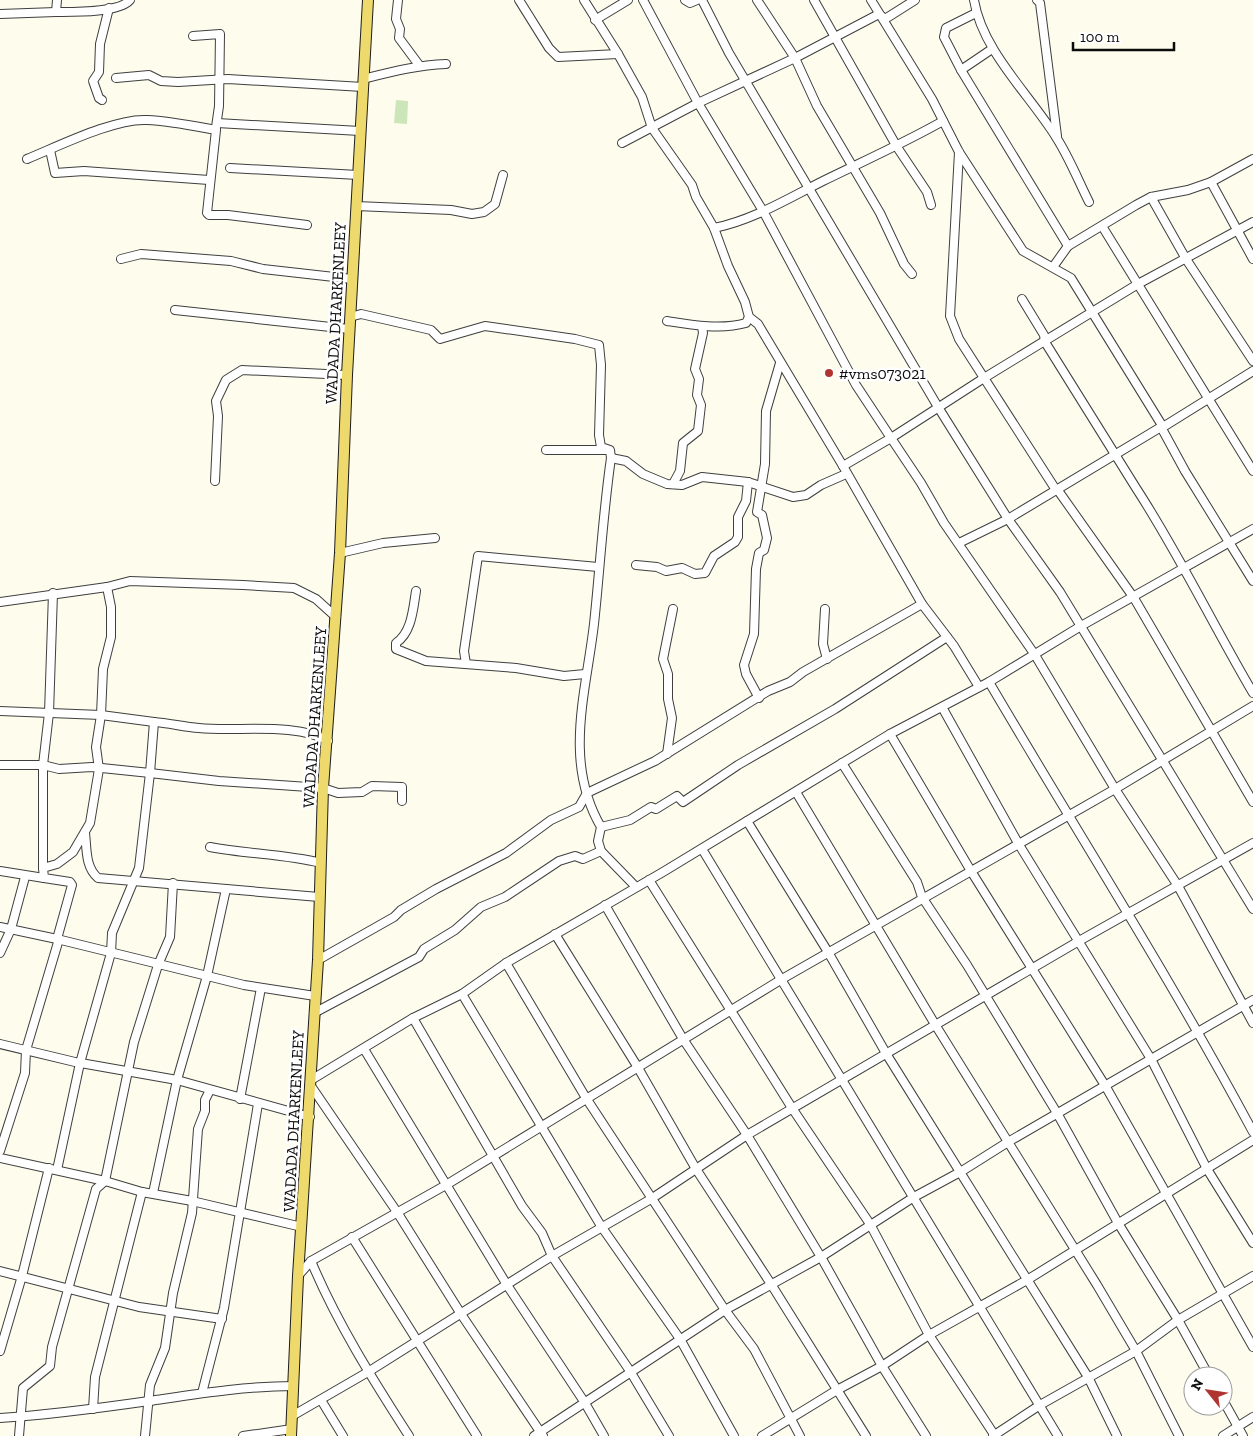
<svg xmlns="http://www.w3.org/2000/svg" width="1253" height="1436" viewBox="0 0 1253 1436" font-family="'Zilla Slab',serif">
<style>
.green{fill:#cce5b9}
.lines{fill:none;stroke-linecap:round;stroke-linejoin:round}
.minor-casing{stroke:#3f3f3f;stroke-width:10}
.major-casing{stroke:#1d1d1d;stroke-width:12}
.minor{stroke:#fff;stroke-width:8}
.major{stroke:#eed96c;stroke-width:10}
.poi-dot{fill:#b0342f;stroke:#fff;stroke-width:2}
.labels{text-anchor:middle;stroke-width:5;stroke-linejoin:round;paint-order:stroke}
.street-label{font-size:16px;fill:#0c0c0c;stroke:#fff}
.poi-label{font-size:16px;fill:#0c0c0c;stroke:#fff;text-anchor:start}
</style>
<rect width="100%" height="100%" fill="#fefcec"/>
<path class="green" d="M396,100l12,1 -1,23 -13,-1z"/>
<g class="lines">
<g class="minor-casing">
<g id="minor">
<path d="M57,0l-1,12c17,0 63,1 74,-12"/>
<path d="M398,0l-2,19 4,10 -1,9 20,27"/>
<path d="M519,0l30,48 9,9 60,-3"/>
<path d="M584,0l34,54 24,43 10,31 40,57 4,12 18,31 14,38 17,36 4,15 9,7 85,142 79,138 32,42 25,41"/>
<path d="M643,0l55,103 65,108 93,174 35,53 93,-60 154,-94 115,-62"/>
<path d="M685,0l5,3 7,-3"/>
<path d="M702,0l27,53 209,354 70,112 52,73 193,317"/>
<path d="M757,0l38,58 22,48 63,107 24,51 8,10"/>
<path d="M814,0l83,147 30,45 4,13"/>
<path d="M871,0l61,99 27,53 64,99 48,27 92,149h-2l24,44 68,110"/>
<path d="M974,0c8,50 55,94 82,137 13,20 22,43 33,65"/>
<path d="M1037,0l3,3 17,133"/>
<path d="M976,13l-30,15 -2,9 17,33 107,176"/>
<path d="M0,14l56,-2"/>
<path d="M595,20l33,-20"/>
<path d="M193,36l27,-2 -1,72 -3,21"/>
<path d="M961,70l31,-21"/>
<path d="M116,78l33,-3 12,6 17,1 50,-3 135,8"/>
<path d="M363,79c28,-7 55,-14 83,-15"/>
<path d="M102,100l-3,-2 -6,-17 6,-9 1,-28 9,-36"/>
<path d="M217,123l143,8"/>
<path d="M622,143l76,-40 97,-45 84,-44 6,5 30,-19"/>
<path d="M50,150l5,23 29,-2 125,9"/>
<path d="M959,152l-9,164 9,23 97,151"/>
<path d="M27,159c32,-13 88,-41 120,-39 23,1 47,6 69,10l-9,83 2,2h19l79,10"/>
<path d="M230,168l128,7"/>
<path d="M1211,182l42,77"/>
<path d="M1151,197l35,62 67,102"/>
<path d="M356,206l95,4 21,4 12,-2 11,-8 8,-29"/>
<path d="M1102,226l151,245"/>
<path d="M714,228c39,-8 73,-29 109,-47 41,-20 81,-38 120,-60"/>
<path d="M121,259l20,-5 90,7 32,8 89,10"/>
<path d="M1053,267l15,-21 68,-41 15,-8 37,-7 23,-8 42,-23"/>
<path d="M1022,299l22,36 1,7c30,49 61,97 91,146 43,66 77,137 117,205"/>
<path d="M175,310l174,19"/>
<path d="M350,317l11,-3 70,16 9,9 45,-13 90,13 24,6 2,20 -2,70 2,12 9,3 1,8c-8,55 -11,110 -17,166 -8,69 -31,138 7,203l-3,14 3,10 35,36"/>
<path d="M667,321c25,4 54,9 79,2l3,-6"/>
<path d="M1163,427l90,-56"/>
<path d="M546,450h60"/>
<path d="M611,458l15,3 17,13 24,10 15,1 20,-8 46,5 45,15 13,-2 15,-10 25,-11"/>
<path d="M843,466l48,-28 30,45 23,40 91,132 80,134 63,97 75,137"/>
<path d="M215,481l3,-65 -2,-15 10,-21 16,-10 105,5"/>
<path d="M673,484l7,-13 3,-28 15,-12 3,-26 -4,-10 2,-16 -4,-10 8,-36 -1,-7"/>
<path d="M1057,489l77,109 119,204"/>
<path d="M959,543l49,-24 153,-92"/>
<path d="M340,553l43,-10 52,-5"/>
<path d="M636,565l21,2 9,4 16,-3 13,6 10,-1 9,-17 21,-14 3,-5v-20l8,-16 2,-19"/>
<path d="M416,591c-3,18 -4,41 -20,52v6l30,12 90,7 48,8 21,-2"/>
<path d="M0,602l107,-15 23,-6 113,4 51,3 22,11 20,18"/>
<path d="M825,609l-2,35 4,15"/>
<path d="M466,664l-2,-13 14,-95 120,11"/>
<path d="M989,682c88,150 182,297 264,450"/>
<path d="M759,698l-13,-24 -2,-9 10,-31 2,-65 3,-16 5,-3 3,-12 -5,-23 -5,-3 8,-48 1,-53 14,-48"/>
<path d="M942,707l76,136 133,216 56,110 46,74"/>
<path d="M0,711l101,4 53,7"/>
<path d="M890,734l81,137 135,216 147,260"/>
<path d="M667,754l5,-36 -4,-19v-25l-5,-15 10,-50"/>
<path d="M842,763l75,119 5,15 45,68 90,148 61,110 60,97 31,56"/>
<path d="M0,765h43l6,-52 4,-120"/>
<path d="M796,792l140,234 161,259 39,66 43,85"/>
<path d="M747,821l81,131 59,103 201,322 29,59"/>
<path d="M601,827l29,-7 21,-13 5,2 21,-13 6,6 55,-37 97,-56 112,-72"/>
<path d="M85,833c2,16 0,34 13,45l221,19"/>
<path d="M210,847c36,7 76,7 111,16"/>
<path d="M702,849l356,587"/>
<path d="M43,868v-103l16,4 33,-2 58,6 4,-51c15,1 30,5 45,6 37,4 98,-6 129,13"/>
<path d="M0,871l44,7"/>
<path d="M649,880l143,228 78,116 59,111 66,101"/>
<path d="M605,905l78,134 64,96 74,122 61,109 44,70"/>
<path d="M0,927l57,12 187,46 71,11"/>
<path d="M555,934l82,132 59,103 75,115 95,152"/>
<path d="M57,939l15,-54 -2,-3 -26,-4 -1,-10 14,-4 16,-12 17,-29 9,-54 -3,-22 5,-32 2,-46 8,-32v-30l-4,-20"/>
<path d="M0,953l11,-24 14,-52"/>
<path d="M318,960l76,-43 7,-7 35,-21 70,-36 45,-33 28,-13 8,-14 68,-32 113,-70 22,-9 13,-10 119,-68"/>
<path d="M506,963l80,135 139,212 29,39 46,87"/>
<path d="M462,994l139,232 79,113 54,97"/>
<path d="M314,1013l105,-56 5,-8 31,-19 26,-23 24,-10 54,-36 16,-5 8,3 18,-8"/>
<path d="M413,1018l109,188 20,27 10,23 78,115 39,65"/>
<path d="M0,1044l75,18 102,18 133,37"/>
<path d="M364,1049l143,236 78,118 19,33"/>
<path d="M311,1080l102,-62 49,-24 44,-31 157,-91 227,-138 99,-52 92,-56 172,-97"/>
<path d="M311,1086l86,126 64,102 82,122"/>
<path d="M240,1099l21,-111"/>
<path d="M0,1151l25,-78 1,-23 33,-111"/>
<path d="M0,1158l105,23 37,11 50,9 110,26"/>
<path d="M57,1170l23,-107 31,-110 1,-20 27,-65 11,-95 69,8 104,7 15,5 24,-1 10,-6 30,1v14"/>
<path d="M153,1193l24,-113 30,-104 19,-87"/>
<path d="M352,1237l125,199"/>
<path d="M311,1261c26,62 62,119 98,175"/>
<path d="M0,1271l139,36 83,12"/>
<path d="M298,1276l13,-15 135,-76 336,-206 333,-190 138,-83"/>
<path d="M0,1351l22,-75 27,-108"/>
<path d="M202,1393l22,-85 34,-204"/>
<path d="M321,1400l22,36"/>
<path d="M1223,1400l20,36"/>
<path d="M93,1409l2,-32 47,-185"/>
<path d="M292,1416l76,-44 184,-116 99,-57 96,-64 332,-194 174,-98"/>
<path d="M0,1418c50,-3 100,-10 149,-17 48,-7 96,-15 145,-15"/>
<path d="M19,1436l4,-48 27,-22 2,-19 44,-158 9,-8 29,-139 24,-77 12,-28 3,-54"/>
<path d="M145,1436l5,-51 15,-37 8,-55 19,-80 6,-84 7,-18v-11l5,-10"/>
<path d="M243,1436l49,-7"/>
<path d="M534,1436l191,-126 96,-53 93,-60 48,-26 46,-29 245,-142"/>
<path d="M762,1436l75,-46 45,-24 47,-31 98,-55 226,-140"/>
<path d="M993,1436l47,-31 96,-54 42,-31 75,-44"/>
<path d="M1223,1436l30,-19"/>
</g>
</g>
<g class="major-casing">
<path id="major" d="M291,1436l7,-160 20,-316 5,-172 17,-235 7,-178 21,-375"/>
</g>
<use href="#minor" class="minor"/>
<use href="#major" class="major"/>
</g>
<circle class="poi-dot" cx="829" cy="373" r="5"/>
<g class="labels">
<g class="street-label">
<text transform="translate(335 313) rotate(-87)" y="6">WADADA DHARKENLEEY</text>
<text transform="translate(314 717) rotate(-86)" y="6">WADADA DHARKENLEEY</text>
<text transform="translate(293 1121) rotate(-87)" y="6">WADADA DHARKENLEEY</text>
</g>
<g class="poi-label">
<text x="839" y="379">#vms073021</text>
</g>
</g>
<g transform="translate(1208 1391) rotate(300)"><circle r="24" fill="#ffffff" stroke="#9e9e9e"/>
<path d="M0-4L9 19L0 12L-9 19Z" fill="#b0342f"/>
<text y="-8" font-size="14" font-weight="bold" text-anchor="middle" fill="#0c0c0c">N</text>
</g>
<path d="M1073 42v8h101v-8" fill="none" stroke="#0c0c0c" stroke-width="2.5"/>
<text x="1080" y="42" font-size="15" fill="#0c0c0c" stroke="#ffffff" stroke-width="4" paint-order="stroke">100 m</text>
</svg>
